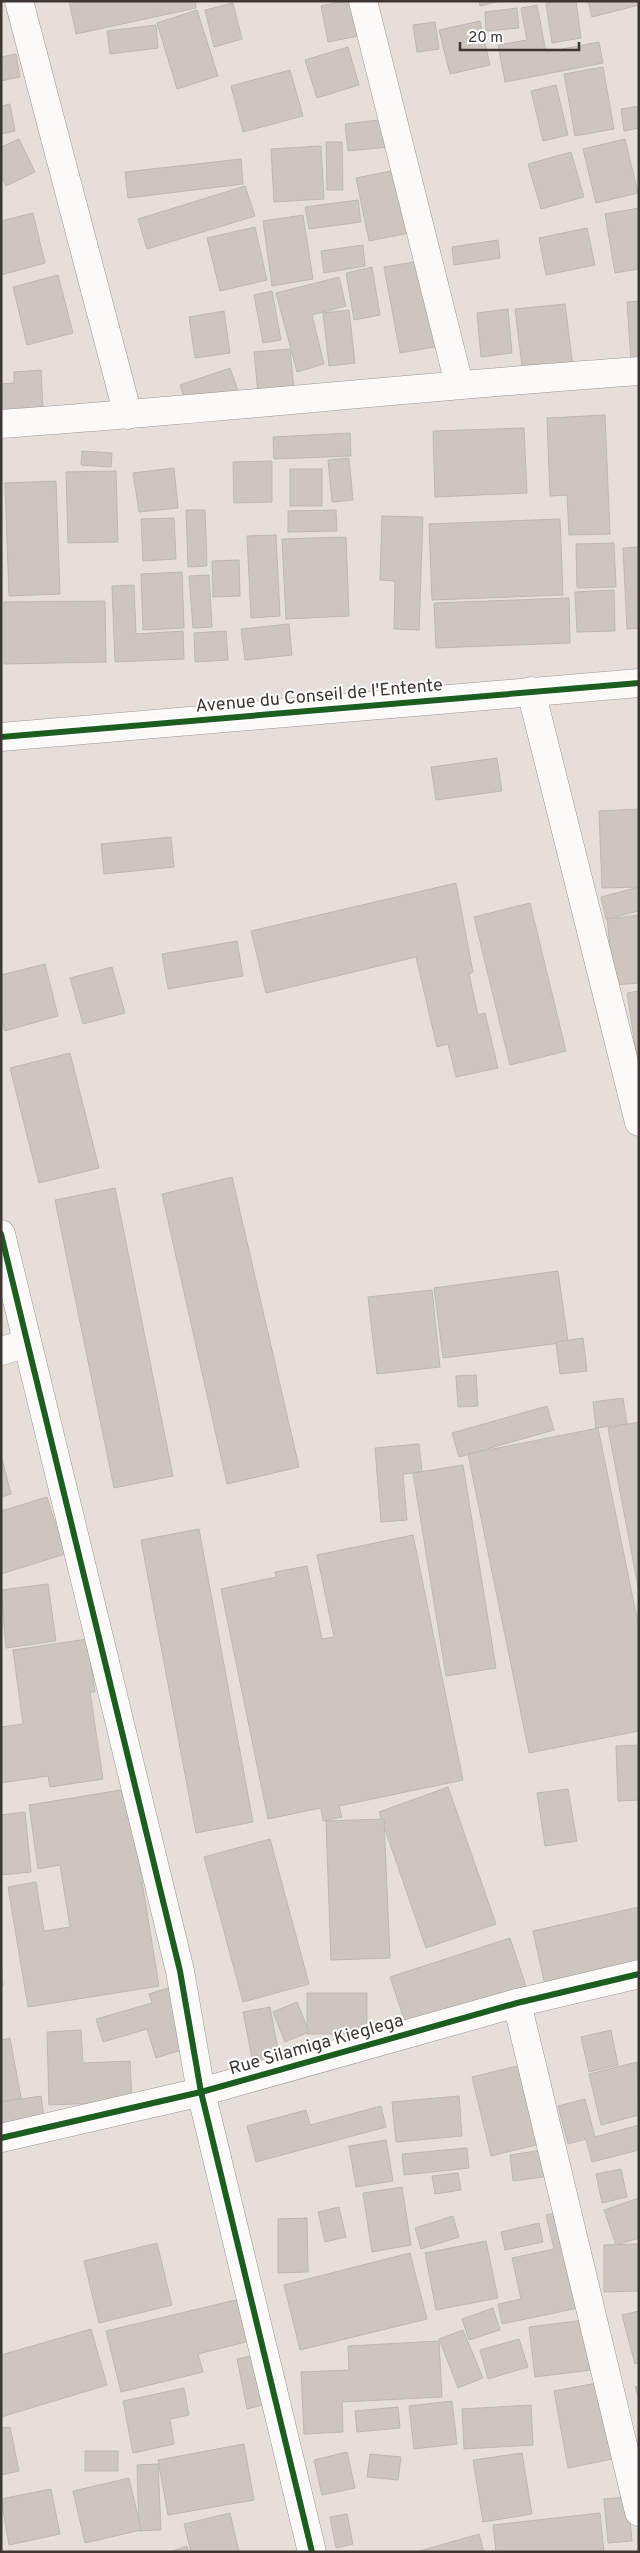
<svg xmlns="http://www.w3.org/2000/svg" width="640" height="2553" viewBox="0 0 640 2553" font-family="Overpass,sans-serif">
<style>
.building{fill:#cfc5bf;stroke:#beb7b4}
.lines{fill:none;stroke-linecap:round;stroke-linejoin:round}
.minor-casing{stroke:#9c9592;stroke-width:29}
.minor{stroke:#fbfaf9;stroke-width:28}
.cycleway-casing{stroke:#fff;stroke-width:9}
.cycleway{stroke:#1b5e20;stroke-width:6}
.labels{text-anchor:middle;stroke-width:4;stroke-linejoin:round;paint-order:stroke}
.street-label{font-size:18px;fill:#3d3633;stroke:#fff}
</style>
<rect width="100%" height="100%" fill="#e7deda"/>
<g class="building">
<path d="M69,1h126l1,7 -120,26z"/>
<path d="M343,1h18l7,33 -40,8 -7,-36z"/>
<path d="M479,1h22l-21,5z"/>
<path d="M559,1h17l5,37 -29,5 -6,-40z"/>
<path d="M588,1h51v4l-47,12z"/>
<path d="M233,3l9,36 -28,8 -9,-37z"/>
<path d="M537,5l9,47 53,-10 4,21 -98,19 -7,-37 29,-5 -6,-32z"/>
<path d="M517,8l2,20 -33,3 -1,-19z"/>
<path d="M197,10l21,66 -41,13 -20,-66z"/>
<path d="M480,21l10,44 -40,9 -11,-44z"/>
<path d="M435,22l4,27 -22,3 -4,-27z"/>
<path d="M156,25l2,23 -48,6 -3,-23z"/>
<path d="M348,47l11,38 -42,13 -12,-38z"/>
<path d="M16,54l4,23 -19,4v-24z"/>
<path d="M603,67l11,62 -39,7 -11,-62z"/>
<path d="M290,70l13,46 -60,16 -12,-46z"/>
<path d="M556,85l12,50 -25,6 -12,-50z"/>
<path d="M10,104l5,27 -14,3v-28z"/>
<path d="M639,106v22l-15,3 -3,-22z"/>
<path d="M395,118l3,28 -50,5 -3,-27z"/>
<path d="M19,139l16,33 -29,14 -5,-10v-29z"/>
<path d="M625,139l13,54 -42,10 -13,-54z"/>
<path d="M326,142h16l1,48h-16z"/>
<path d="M321,146l3,53 -50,3 -3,-53z"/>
<path d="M571,152l13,45 -43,12 -13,-45z"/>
<path d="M241,159l2,25 -115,14 -3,-26z"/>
<path d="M396,170l13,63 -40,8 -13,-63z"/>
<path d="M245,186l10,30 -108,33 -9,-30z"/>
<path d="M358,200l3,22 -52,7 -4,-22z"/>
<path d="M639,208v61l-24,4 -10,-59z"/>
<path d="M33,213l12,50 -44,12v-54z"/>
<path d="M303,215l10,64 -41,7 -9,-65z"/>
<path d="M255,227l12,53 -47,11 -13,-53z"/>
<path d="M587,228l8,37 -49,10 -7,-37z"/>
<path d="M498,240l2,18 -46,7 -2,-18z"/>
<path d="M363,245l2,21 -41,7 -3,-22z"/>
<path d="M425,260l15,86 -40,7 -16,-86z"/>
<path d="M372,267l8,48 -26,5 -8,-47z"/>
<path d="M58,275l15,58 -46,12 -14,-58z"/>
<path d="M339,277l7,29 -34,9 12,49 -27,8 -21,-79z"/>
<path d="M272,291l9,49 -18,3 -9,-48z"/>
<path d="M639,301v60l-8,1 -4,-60z"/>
<path d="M565,304l8,64 -50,6 -8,-65z"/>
<path d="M508,309l4,44 -31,4 -4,-44z"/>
<path d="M349,310l6,53 -26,3 -6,-53z"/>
<path d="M224,311l6,42 -35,5 -6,-41z"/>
<path d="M290,349l4,41 -36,4 -4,-42z"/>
<path d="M230,368l8,23 -51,17 -7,-23z"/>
<path d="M41,370l2,38 -42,3v-27l13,-1v-11z"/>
<path d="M605,415l5,119 -41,1 -2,-40 -17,1 -3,-78z"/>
<path d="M524,428l3,65 -92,4 -2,-66z"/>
<path d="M350,433l1,23 -77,3 -1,-22z"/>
<path d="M82,451l30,2 -1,14 -30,-2z"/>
<path d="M349,458l4,42 -21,2 -4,-42z"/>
<path d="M272,461v41l-38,1 -1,-41z"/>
<path d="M174,468l4,40 -39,4 -6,-39z"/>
<rect x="290" y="469" width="32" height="37"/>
<path d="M116,471l2,71 -50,1 -2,-71z"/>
<path d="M56,481l4,113 -51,2 -4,-113z"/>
<path d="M186,510h19l2,56 -19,1z"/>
<path d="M336,510l1,21 -49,1v-21z"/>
<path d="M382,516l41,1 -4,113 -25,-1 1,-48 -15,-1z"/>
<path d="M174,518l2,41 -33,2 -2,-42z"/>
<path d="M560,519l3,76 -131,5 -3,-76z"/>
<path d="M276,535l4,81 -29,2 -4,-82z"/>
<path d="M346,537l3,79 -63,3 -4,-80z"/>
<path d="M614,543l2,44 -39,1 -1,-44z"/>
<path d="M639,547v81l-12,1 -4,-81z"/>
<path d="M239,560l1,36 -27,1 -1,-36z"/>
<path d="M182,572l2,56 -41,2 -2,-56z"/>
<path d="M209,575l3,52 -19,1 -4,-52z"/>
<path d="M134,585l2,49 47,-3 1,28 -69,3 -3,-76z"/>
<path d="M614,590l1,41 -38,1 -2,-40z"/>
<path d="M569,598l1,45 -134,5 -2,-45z"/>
<path d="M105,601l1,61 -102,2v-62z"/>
<path d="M289,624l3,31 -47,5 -4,-31z"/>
<path d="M226,631l2,29 -33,2 -1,-29z"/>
<path d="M497,758l5,33 -66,9 -5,-33z"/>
<path d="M639,809v78l-37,1 -3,-77z"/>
<path d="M171,837l3,30 -70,7 -3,-30z"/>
<path d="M456,883l17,89 -4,2 9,41 7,-2 13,55 -42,9 -8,-33 -11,3 -21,-90 -150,36 -15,-62z"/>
<path d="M639,887v24l-33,8 -5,-22z"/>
<path d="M530,903l36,148 -56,14 -36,-148z"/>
<path d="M639,915v68l-25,2 -7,-66z"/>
<path d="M237,941l6,35 -75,13 -6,-35z"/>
<path d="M45,964l13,52 -53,15 -4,-13v-43z"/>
<path d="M112,967l13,46 -42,11 -13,-46z"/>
<path d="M639,991v73h-1l-11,-71z"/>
<path d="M70,1053l29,115 -60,15 -29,-115z"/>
<path d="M232,1177l67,290 -72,17 -65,-290z"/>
<path d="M115,1188l58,288 -59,12 -59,-288z"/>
<path d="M558,1271l10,71 -125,16 -9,-70z"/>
<path d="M432,1290l8,77 -63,7 -9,-77z"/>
<path d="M583,1338l4,33 -27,3 -4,-32z"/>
<path d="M476,1375l2,31 -20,1 -2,-31z"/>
<path d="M623,1398l4,26 -31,4 -3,-26z"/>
<path d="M547,1406l7,24 -95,27 -7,-24z"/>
<path d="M639,1422v170l-31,-164z"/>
<path d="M598,1428l41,200v103l-110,22 -61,-299z"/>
<path d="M419,1444l3,28 -19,2 4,46 -26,2 -6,-74z"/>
<path d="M1,1455l10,39 -10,3z"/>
<path d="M463,1465l33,203 -50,8 -33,-203z"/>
<path d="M47,1497l18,57 -64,20v-63z"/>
<path d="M199,1529l54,293 -57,11 -55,-293z"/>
<path d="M413,1535l50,245 -124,26 3,11 -19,4 -2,-13 -53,11 -47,-230 55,-12 -1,-5 32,-6 15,73 12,-2 -17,-82z"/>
<path d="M48,1584l8,57 -50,7 -5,-58z"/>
<path d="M87,1639l8,53h-5l13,87 -53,8 -2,-11 -47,7v-56l22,-3 -10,-74z"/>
<path d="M639,1745v55l-21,1 -2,-55z"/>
<path d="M448,1787l48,137 -70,24 -47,-136z"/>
<path d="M127,1789l32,197 -131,21 -20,-120 28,-5 8,49 26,-4 -10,-62 -22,4 -9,-64z"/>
<path d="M568,1789l9,52 -32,5 -8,-53z"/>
<path d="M25,1812l6,60 -30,3v-60z"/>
<path d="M384,1819l6,139 -59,2 -5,-139z"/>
<path d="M270,1839l39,145 -66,18 -39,-145z"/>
<path d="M639,1907v61l-93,22 -13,-59z"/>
<path d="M510,1938l16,48 -120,39 -16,-48z"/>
<path d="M1,1962l2,24h-2z"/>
<path d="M180,1984l17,61 -41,13 -9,-29 -44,13 -7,-23 56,-16 -3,-9z"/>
<rect x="307" y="1993" width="60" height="41"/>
<path d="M297,2002l12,30 -24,10 -12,-30z"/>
<path d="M270,2007l10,53 -27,4 -10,-52z"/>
<path d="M81,2030l2,33 47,-2 2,41 -83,3 -2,-73z"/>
<path d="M611,2030l7,35 -29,7 -8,-35z"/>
<path d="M10,2038l11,60 -20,4v-62z"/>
<path d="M637,2062l2,53 -38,10 -12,-51z"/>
<path d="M525,2064l19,79 -53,13 -19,-79z"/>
<path d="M41,2096l4,30 -44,5v-29z"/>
<path d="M459,2096l3,40 -66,6 -4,-40z"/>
<path d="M585,2099l10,38 44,-12v25l-47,12 -6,-23 -18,5 -10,-38z"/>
<path d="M381,2106l5,21 -130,35 -9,-36 59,-16 4,15z"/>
<path d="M386,2140l7,41 -37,6 -7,-41z"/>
<path d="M467,2148l2,20 -65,7 -2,-21z"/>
<path d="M555,2148l3,27 -45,6 -3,-26z"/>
<path d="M621,2169l6,28 -25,6 -6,-29z"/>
<path d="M458,2173l3,17 -26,4 -3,-18z"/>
<path d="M402,2187l9,58 -39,7 -9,-59z"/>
<path d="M639,2198v40l-23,7 -12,-35z"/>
<path d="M339,2207l7,30 -21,5 -7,-30z"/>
<path d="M563,2212l20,95 -81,17 -4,-20 23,-5 -9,-41 42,-9 -8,-34z"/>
<path d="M453,2216l6,21 -38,12 -6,-21z"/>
<path d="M307,2218l1,54 -30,1v-54z"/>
<path d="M539,2223l4,19 -38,8 -4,-18z"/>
<path d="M486,2241l12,57 -62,12 -11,-57z"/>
<path d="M157,2243l15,62 -73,18 -15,-62z"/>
<path d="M639,2244v47l-35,1v-47z"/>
<path d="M410,2253l17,66 -127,31 -16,-65z"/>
<path d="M248,2297l10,42 -60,15 5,18 -82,20 -15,-61z"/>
<path d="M493,2308l7,22 -31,10 -7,-21z"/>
<path d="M639,2311v52l-4,1 -13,-49z"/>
<path d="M585,2320l6,50 -56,7 -6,-50z"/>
<path d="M91,2329l16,56 -106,32v-62z"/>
<path d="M463,2330l20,48 -25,10 -19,-49z"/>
<path d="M519,2339l9,28 -40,12 -8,-29z"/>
<path d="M439,2341l3,56 -100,5 1,30 -39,2 -3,-62 48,-2 -1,-24z"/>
<path d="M259,2354l11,49 -23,6 -10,-50z"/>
<path d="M602,2382l15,76 -49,10 -14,-77z"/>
<path d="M639,2386v14l-4,-13z"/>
<path d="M184,2388l5,27 -19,4 4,25 -41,9 -10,-52z"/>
<path d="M452,2401l5,43 -43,5 -5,-43z"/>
<path d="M531,2405l2,40 -69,4 -2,-40z"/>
<path d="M398,2407l2,21 -43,4 -2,-21z"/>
<path d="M10,2427l9,44 -18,4v-47z"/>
<path d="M244,2444l10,56 -86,15 -10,-55z"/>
<rect x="85" y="2451" width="33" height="20"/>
<path d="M347,2452l8,36 -33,7 -8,-35z"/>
<path d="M522,2453l10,61 -49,8 -10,-62z"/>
<path d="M370,2454l31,3 -3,23 -31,-3z"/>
<path d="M158,2464l3,66 -22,1 -2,-66z"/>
<path d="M129,2478l12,52 -56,13 -12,-52z"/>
<path d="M51,2489l9,45 -51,11 -8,-46z"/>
<path d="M628,2497l4,44 -24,2 -4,-44z"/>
<path d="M230,2513l9,39h-48l-7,-28z"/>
<path d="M600,2513l4,39h-108l-3,-27z"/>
<path d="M347,2514l6,30 -17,4 -6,-31z"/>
<path d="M479,2534l5,18h-68z"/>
<path d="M187,2546l2,6h-19z"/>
</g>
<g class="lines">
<g class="minor-casing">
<g id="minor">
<path d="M19,1l109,414"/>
<path d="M363,1l96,383"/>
<path d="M1,424c213,-15 425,-38 638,-53"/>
<path d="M531,691l108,431"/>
<path d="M1,737l638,-54"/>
<path d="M1,1234l179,737 21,121 111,460"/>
<path d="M1,1351l26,-8"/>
<path d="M517,2003l122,509"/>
<path d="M1,2138l200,-46 316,-89 122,-29"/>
</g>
</g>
<use href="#minor" class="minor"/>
<g class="cycleway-casing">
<g id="cycleway">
<path d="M1,737l638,-54"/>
<path d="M1,1234l179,737 21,121 111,460"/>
<path d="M1,2138l200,-46 316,-89 122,-29"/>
</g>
</g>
<use href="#cycleway" class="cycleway"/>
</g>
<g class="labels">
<g class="street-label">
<text transform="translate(319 695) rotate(-5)" y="6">Avenue du Conseil de l'Entente</text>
<text transform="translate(316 2044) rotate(-16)" y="6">Rue Silamiga Kieglega</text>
</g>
</g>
<rect width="640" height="2553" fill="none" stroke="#3d3633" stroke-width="5"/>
<path d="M460 42v8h119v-8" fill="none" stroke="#3d3633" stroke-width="2.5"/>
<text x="468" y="42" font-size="15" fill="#3d3633" stroke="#ffffff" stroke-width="4" paint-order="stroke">20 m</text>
</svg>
